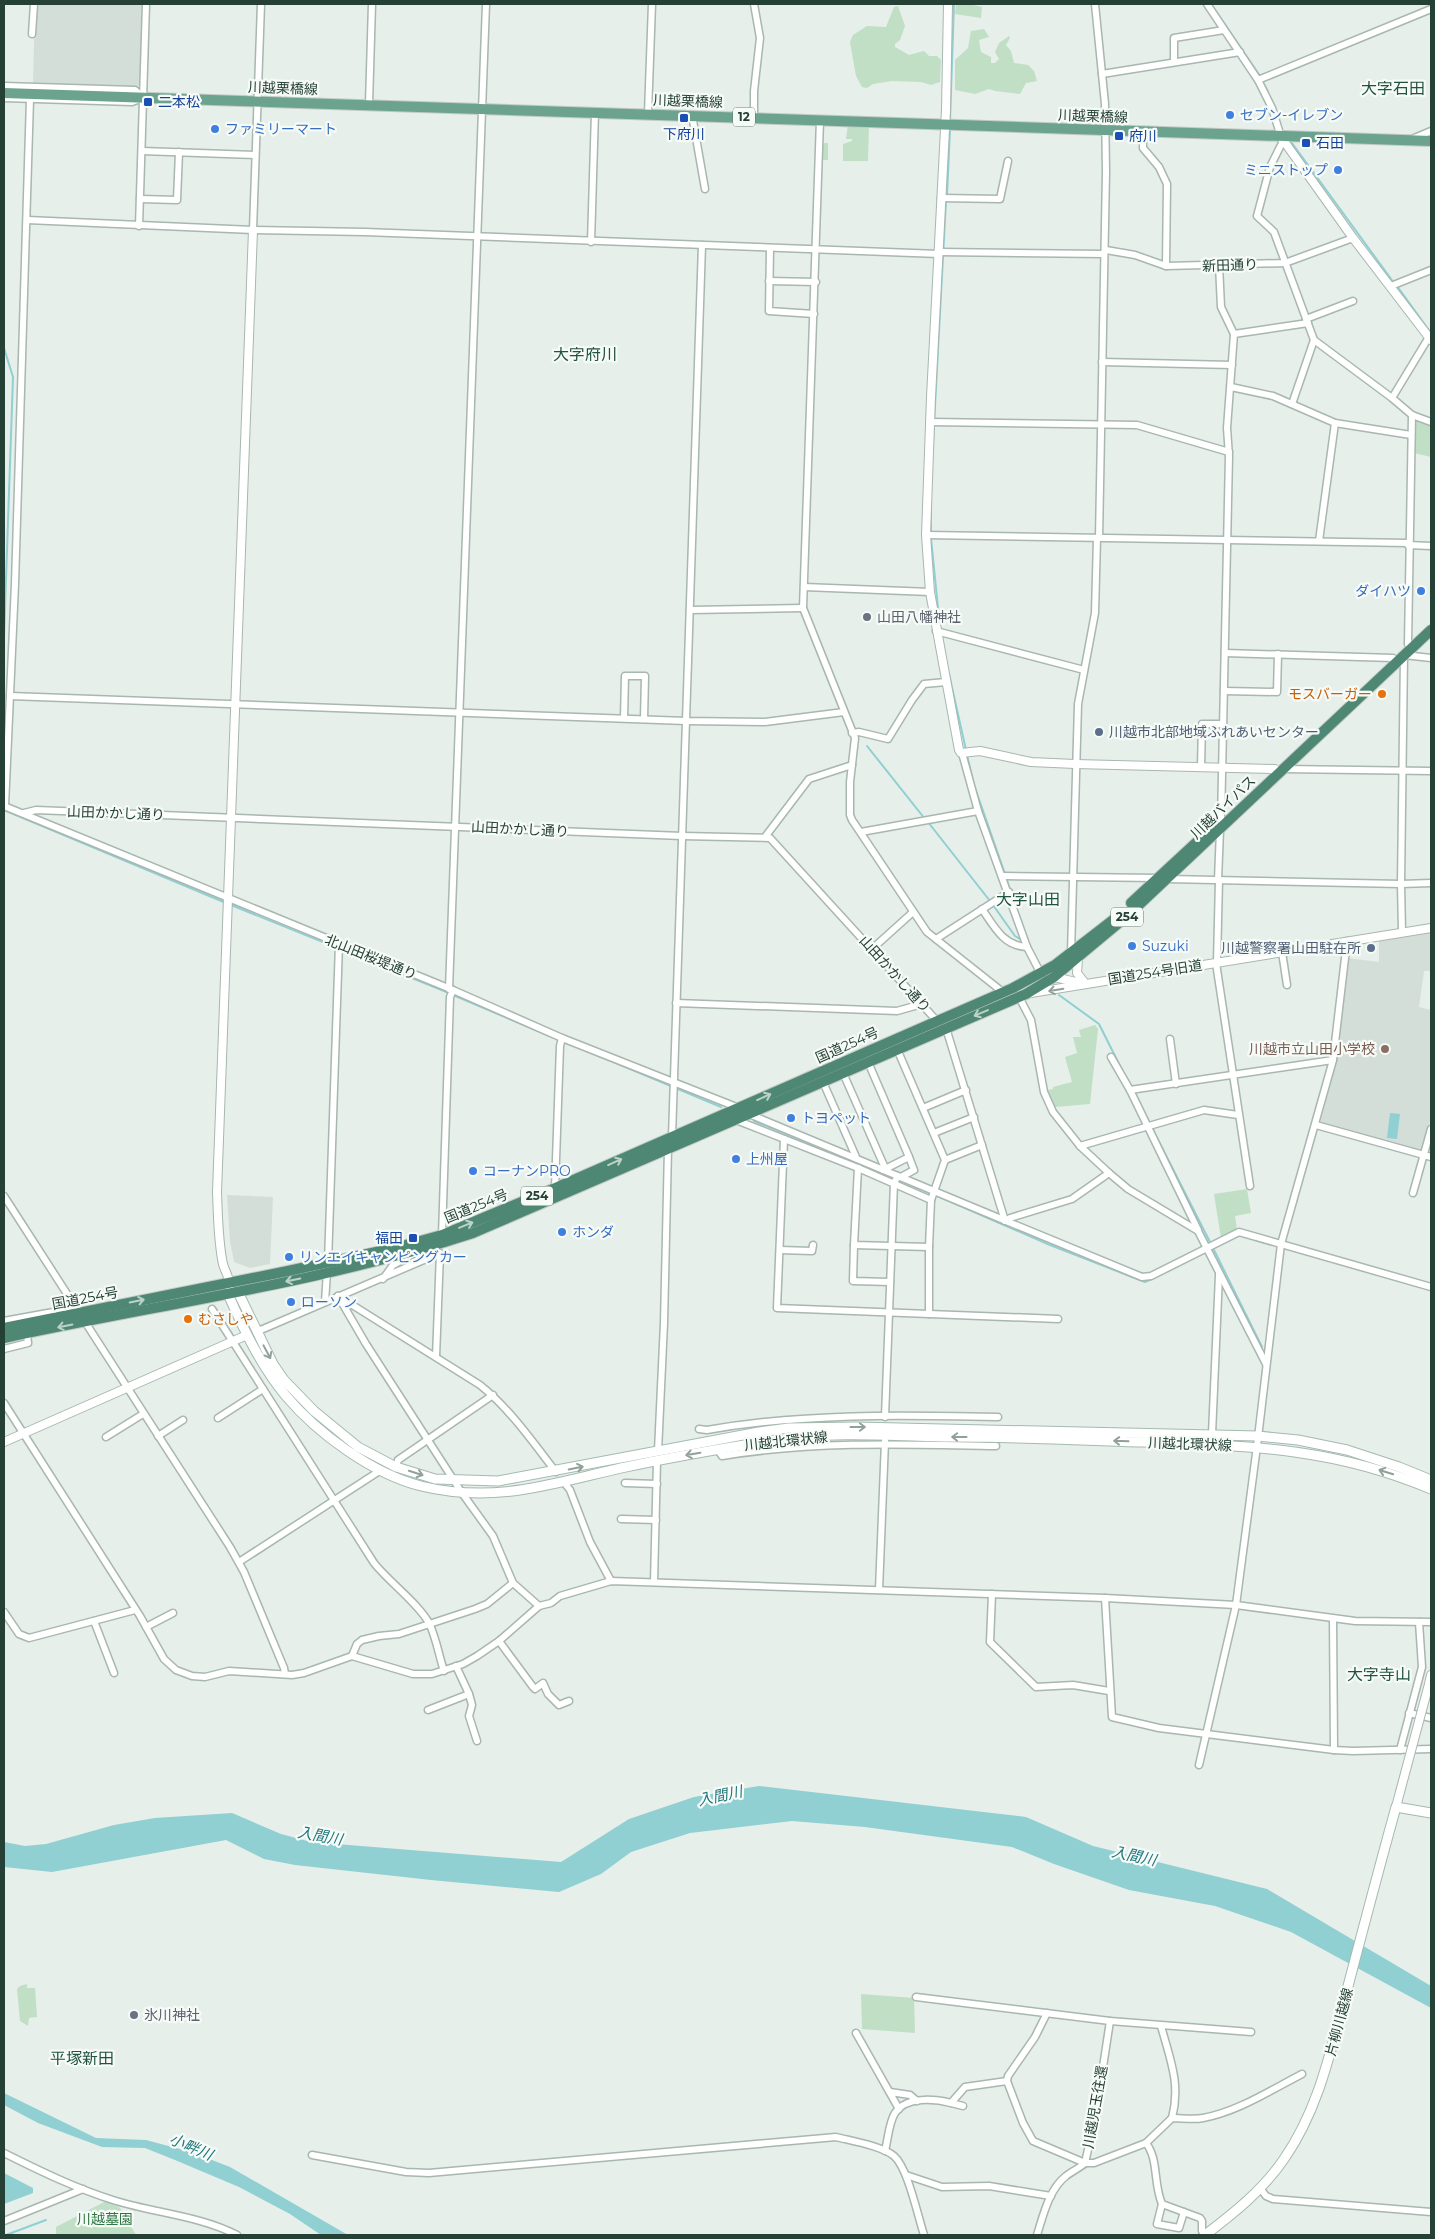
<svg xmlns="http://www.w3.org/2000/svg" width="1435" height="2239" viewBox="0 0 1435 2239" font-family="Montserrat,'Noto Sans JP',sans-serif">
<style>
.built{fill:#d4ded9}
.green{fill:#c0dfc5}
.water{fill:#90cfd2}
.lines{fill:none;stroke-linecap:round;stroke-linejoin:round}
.stream{stroke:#90cfd2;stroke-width:2}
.minor-casing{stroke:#a8b7b0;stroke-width:9}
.tertiary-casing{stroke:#a8b7b0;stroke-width:10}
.secondary-casing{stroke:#a4bab0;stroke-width:11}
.primary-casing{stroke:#c2cac7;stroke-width:12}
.trunk-casing{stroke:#c2cac7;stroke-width:12}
.minor{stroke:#fff;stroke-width:6}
.tertiary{stroke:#fff;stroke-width:8}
.secondary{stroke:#fff;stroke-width:9}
.primary{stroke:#6ba38e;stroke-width:10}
.trunk{stroke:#4e8874;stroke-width:10}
.tertiary-bridge-casing{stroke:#a8b7b0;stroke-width:10;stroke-linecap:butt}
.tertiary-bridge{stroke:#fff;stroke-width:8}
.oneway{stroke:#92a09a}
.oneway2{stroke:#bcd3ca}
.transit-dot{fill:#1a4fb4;stroke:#f7fbf8;stroke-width:2}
.shop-dot{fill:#3f7fe0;stroke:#f7fbf8;stroke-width:2}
.worship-dot{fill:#6b7280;stroke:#f7fbf8;stroke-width:2}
.food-dot{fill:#e8710a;stroke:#f7fbf8;stroke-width:2}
.service-dot{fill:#5c6f8a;stroke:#f7fbf8;stroke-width:2}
.education-dot{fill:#8d6e63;stroke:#f7fbf8;stroke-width:2}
.labels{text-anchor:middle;stroke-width:4.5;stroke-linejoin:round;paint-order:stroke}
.shield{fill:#f7fbf8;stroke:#647970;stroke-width:1}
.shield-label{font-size:12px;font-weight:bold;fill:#254136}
.street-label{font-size:14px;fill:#254136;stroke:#f7fbf8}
.transit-label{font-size:14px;fill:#164399;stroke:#f7fbf8;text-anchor:start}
.shop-label{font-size:14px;fill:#366cbe;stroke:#f7fbf8;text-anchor:start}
.worship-label{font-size:14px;fill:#5b616d;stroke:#f7fbf8;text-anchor:start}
.food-label{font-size:14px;fill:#c56008;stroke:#f7fbf8;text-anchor:end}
.service-label{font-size:14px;fill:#4e5e75;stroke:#f7fbf8;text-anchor:start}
.education-label{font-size:14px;fill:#785e54;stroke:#f7fbf8;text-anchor:end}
.park-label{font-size:14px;fill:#2f7743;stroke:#f7fbf8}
.water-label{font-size:15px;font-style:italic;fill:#1f777c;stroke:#f7fbf8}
.quarter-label{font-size:16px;fill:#215341;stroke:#f7fbf8}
</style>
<rect width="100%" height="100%" fill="#e6efea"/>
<g class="built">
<path d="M35,4h109l-5,81 -2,3 -104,-3z"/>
<path d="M1430,933l1,38h-7l-5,36 12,3v107l-8,32 -3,2 -100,-27 17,-66 10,-100 32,4v-21z"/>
<path d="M227,1195l46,2 -3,67 -20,4 -16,-6 -4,-21z"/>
</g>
<g class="green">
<path d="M956,4h13l13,3 -1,11 -26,-4z"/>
<path d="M898,6l7,20 -5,14 -5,4v3l14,8 15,-4 5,5h8l4,4 -1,22 -9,3 -10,-3 -29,-1 -19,3 -6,4 -5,-1 -6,-11 -6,-34 3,-7 14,-9 19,1 8,-20z"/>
<path d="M984,29l5,8 -10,3 2,12 10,5v6h4l4,-4 -4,-7 4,-9 10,-7 1,2 -4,7 5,6 3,12 14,2 6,6 3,10 -11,2 -6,11 -25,-3 -6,-2 -14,5 -20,-4v-30l13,-12 3,-17z"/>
<path d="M848,125h21l-1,36h-25v-17l9,-3v-2h-6z"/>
<rect x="821" y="143" width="7" height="17"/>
<path d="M1415,420l16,4v33l-17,-4z"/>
<path d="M1095,1025l3,4 -8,75 -35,3 -8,-17 6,-1v-2l19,-5 -7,-25 12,-4 -4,-16h8l-2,-7z"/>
<path d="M1247,1189l4,24 -16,3 2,14 -16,8 -7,-44z"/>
<path d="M27,1984v4h8l2,29 -8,1 -1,8 -8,-5 -3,-32 3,-3z"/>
<path d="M861,1994l53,4 1,35 -53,-4z"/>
<path d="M106,2201l14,7 16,27h-80v-8z"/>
</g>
<g class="water">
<path d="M1390,1113l10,1 -3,25 -10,-1z"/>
<path d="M759,1786l267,31 67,29 174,43 164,97v22l-140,-76 -76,-26 -86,-16 -75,-26 -42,-17 -147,-20 -73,-6 -102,12 -59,19 -30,22 -42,18 -128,-12 -136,-15 -31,-6 -38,-19 -174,32 -48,-5v-25l21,4 21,-2 68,-19 41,-7 77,-5 49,21 30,8 250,20 68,-43 65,-22z"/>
<path d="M4,2093l92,45 50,2 45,12 39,15 118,68h-27l-31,-21 -51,-27 -64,-27 -30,-12 -43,-1 -64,-24 -34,-18z"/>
<path d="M4,2173l29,15v5l-29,11z"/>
</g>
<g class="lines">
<g class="stream">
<path d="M1211,4l49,72"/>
<path d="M1262,81l6,11"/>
<path d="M950,121l4,-117"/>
<path d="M1289,139l105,144"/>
<path d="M947,196l3,-67"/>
<path d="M1397,286l34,47"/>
<path d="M4,348l9,29 -9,260"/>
<path d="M933,443l13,-242"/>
<path d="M931,508v25"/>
<path d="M931,538l8,80"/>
<path d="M949,674l17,76"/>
<path d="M867,746l58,73"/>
<path d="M967,755l7,30 31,89"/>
<path d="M4,810l222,93"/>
<path d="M928,822l62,79"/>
<path d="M1006,878l16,46"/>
<path d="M231,905l218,88"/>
<path d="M993,905l22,31 8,5"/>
<path d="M453,995l99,42"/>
<path d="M1059,995l40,29 24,48"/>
<path d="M580,1048l141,59"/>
<path d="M754,1121l139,57"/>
<path d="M1152,1128l59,116"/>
<path d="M898,1180l32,13"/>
<path d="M935,1195l115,50 95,37 7,-3"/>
<path d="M1239,1235l26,8"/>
<path d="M1213,1248l49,99"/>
<path d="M6,2235l40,-15"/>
</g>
<g class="minor-casing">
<g id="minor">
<path d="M1095,4l10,100 1,68 -7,366"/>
<path d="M1207,4l51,76 14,28 9,29"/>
<path d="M32,34l2,-30"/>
<path d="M1174,62v-24l50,-8"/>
<path d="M1102,74l138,-22"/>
<path d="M1258,80l173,-71"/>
<path d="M4,86l131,4 8,7"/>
<path d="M4,98l128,4 8,-3"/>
<path d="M369,104l3,-100"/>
<path d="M648,113l4,-109"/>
<path d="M692,115l13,74"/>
<path d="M754,117v-26l6,-53 -6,-34"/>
<path d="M820,120l-17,488 52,130 -5,44v33l2,5 75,112 77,61"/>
<path d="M1143,132v16l16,19 8,17 -1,82"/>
<path d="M1412,139l19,-8"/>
<path d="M1283,141l-13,26 -13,49 17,16 40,108 78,58 20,17 19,7"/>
<path d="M142,151l113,4"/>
<path d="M941,198l59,1 8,-38"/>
<path d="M140,199l37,1 2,-48"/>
<path d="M27,220l226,10 112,2 574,22"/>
<path d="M139,226l7,-222"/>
<path d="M253,230l8,-226"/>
<path d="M591,242l4,-130"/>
<path d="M770,248l-1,63 45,3"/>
<path d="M1106,250l29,5 31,11 119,-3 68,-25"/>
<path d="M939,252l165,2"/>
<path d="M1219,265l2,42 13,27 -7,94 2,28 -8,364"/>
<path d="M769,281l47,1"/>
<path d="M1391,286l40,-16"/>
<path d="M1306,319l47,-18"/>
<path d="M1234,334l74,-11"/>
<path d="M1102,362l130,3"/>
<path d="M1231,387l42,9 62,27 76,12"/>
<path d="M1392,398l37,-61"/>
<path d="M1292,404l22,-64"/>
<path d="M930,422l207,3 92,27"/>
<path d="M926,535l482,8"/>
<path d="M1319,541l16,-118"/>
<path d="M1408,545l23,1"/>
<path d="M804,587l126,5"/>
<path d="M690,610l113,-2"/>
<path d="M936,631l148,39"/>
<path d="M1408,644l4,-229"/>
<path d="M1225,653l168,5"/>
<path d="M1431,658l-27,-3 -3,229 30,-1"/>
<path d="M1224,691l53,1 1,-38"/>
<path d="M10,696l676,25 79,1 79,-10"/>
<path d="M624,718l1,-42h20l-1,43"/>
<path d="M852,733l7,-1 29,7 24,-39 12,-16 22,-2"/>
<path d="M962,753l16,58 49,136 14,27"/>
<path d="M1201,767l1,-43h21"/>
<path d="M1283,769l148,2"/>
<path d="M4,806l449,184 109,48 177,70"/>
<path d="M5,806l10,-222 15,-485"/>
<path d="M24,813l12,-3 646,26 88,2 167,183"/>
<path d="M861,832l117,-21"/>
<path d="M765,837l44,-58 43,-14"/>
<path d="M1003,876l155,2"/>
<path d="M1168,879l233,5 1,48"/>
<path d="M1218,880l2,-50"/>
<path d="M982,909c12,17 21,37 45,38"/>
<path d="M936,939l73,-47"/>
<path d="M872,949l41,-37"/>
<path d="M1282,952l5,33"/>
<path d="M1071,953l7,-249 17,-91 2,-75"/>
<path d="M1217,962l2,-82"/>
<path d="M1216,963l34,223"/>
<path d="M449,989l37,-985"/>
<path d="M1019,997l12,23 13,72 9,20 27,34 29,27 19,16 70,42 68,133"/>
<path d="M676,1003l221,8 25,-7"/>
<path d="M946,1028l59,193"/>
<path d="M1170,1039l6,45"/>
<path d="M1111,1057l19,33 68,140"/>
<path d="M868,1062l41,95 -26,13"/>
<path d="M843,1073l42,95"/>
<path d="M823,1082l33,75"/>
<path d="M1130,1090l203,-30"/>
<path d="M923,1108l43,-18"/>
<path d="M749,1114l257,107 4,-3 62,-19 37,-26"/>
<path d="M736,1120l122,48 73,32"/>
<path d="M1316,1125l115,32"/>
<path d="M934,1133l40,-16"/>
<path d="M672,1137l30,-892"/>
<path d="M784,1139l-7,169 281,11"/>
<path d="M1080,1146l124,-36 34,5"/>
<path d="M945,1160l37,-15"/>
<path d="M858,1168l-4,77 75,2 2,-47 14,-40 -48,-111"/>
<path d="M901,1177l13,-7 -5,-13"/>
<path d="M555,1188l5,-142 2,-8"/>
<path d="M1413,1193l18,-64"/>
<path d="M4,1196l226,351 14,25 40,96 1,6"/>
<path d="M1006,1221l136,56 9,-1 88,-44 192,55"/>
<path d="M442,1235l8,-238 3,-7"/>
<path d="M854,1245l-1,36 37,1"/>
<path d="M780,1250l32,1 1,-6"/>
<path d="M328,1262l11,-318"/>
<path d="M383,1279l10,-14 20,-11"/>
<path d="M338,1296l28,48 96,149 31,43 20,47 26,23"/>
<path d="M338,1296l142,89c30,24 52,56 76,87"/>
<path d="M325,1302l2,-30"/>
<path d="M212,1309l162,254c15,19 44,40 55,60 7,14 10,33 15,48"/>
<path d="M929,1314v-67"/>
<path d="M4,1321l71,-13"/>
<path d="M256,1332l184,-79 -4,104"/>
<path d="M4,1349l24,-6 -1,-9"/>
<path d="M4,1403l136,213 24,43 12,11 16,6 13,1 24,-6 63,4 12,-2 48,-17 61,18h19l31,-10 14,-8 22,-15 40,-35 12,-3 9,-7 51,-15 494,17 131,7 119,16 76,1"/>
<path d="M885,1417l9,-234 4,-7"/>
<path d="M218,1418l45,-29"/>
<path d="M699,1429l8,1c97,-17 193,-15 291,-13"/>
<path d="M1212,1434l7,-159"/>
<path d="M158,1436l25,-16"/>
<path d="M106,1437l37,-23"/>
<path d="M718,1450l4,6c92,-15 182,-12 274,-10"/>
<path d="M658,1451l6,-128 4,-174"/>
<path d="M396,1467l2,-7 95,-65"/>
<path d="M563,1481l7,9 20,52 21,39"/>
<path d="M625,1483l32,1"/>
<path d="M621,1519l35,1"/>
<path d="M239,1562l142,-92"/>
<path d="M654,1582l3,-121"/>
<path d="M879,1590l6,-149"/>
<path d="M992,1594l-2,48 46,45 37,-2 36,6"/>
<path d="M1105,1598l7,119 47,11 175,22 19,1 78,-2"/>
<path d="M4,1612l15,22 10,4 106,-28"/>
<path d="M1333,1619l1,131"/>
<path d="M94,1621l20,52"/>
<path d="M146,1627l27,-14"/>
<path d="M499,1641l34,46 2,2 8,-6 5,11 11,11 10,-4"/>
<path d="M352,1656l5,-12 5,-4 17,-4 20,-2 76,-25 12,-5 26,-21"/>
<path d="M469,1694l3,11 -3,11 8,25"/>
<path d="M428,1710l41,-16 -13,-28"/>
<path d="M1409,1713l22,5"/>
<path d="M1400,1750l22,-83 -3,-45"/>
<path d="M1199,1765l37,-160 21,-159 24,-202 52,-184 14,-119"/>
<path d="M916,1997l194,24 141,11"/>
<path d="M1047,2013l-12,24 -27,39 -1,5 16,42 10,18 52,22h9l52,-20"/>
<path d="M1161,2026c9,33 20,58 11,92"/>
<path d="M856,2033l43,76"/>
<path d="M890,2092l20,3 7,6"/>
<path d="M951,2103l12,3"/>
<path d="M885,2151c3,-12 4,-29 10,-38 11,-17 40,-14 56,-10l14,-16 42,-6"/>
<path d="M4,2153c36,18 73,36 112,48 40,12 84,15 121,34"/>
<path d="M312,2155l94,17 23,1 407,-36c16,4 46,9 58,19 14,12 24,61 30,79"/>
<path d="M906,2175l36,12 47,-1 62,10"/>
<path d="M1260,2188l6,8 7,3 158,13"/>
<path d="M1162,2204l-5,20 22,4 5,-16"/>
<path d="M4,2221l79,-32"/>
<path d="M1037,2235c6,-19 12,-46 29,-59 6,-5 14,-8 19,-13l11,-50 14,-92"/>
<path d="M1204,2235l-2,-4v-10l-2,-3 -38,-14c-9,-21 -3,-44 -16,-61l26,-25c10,0 21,2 31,0 34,-6 68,-28 99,-44"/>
</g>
</g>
<g class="tertiary-casing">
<g id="tertiary">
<path d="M948,4l-2,106 -15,287 -5,138 4,57 29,158 2,3 19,-2 51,11 44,2 200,5"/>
<path d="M1281,137l72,101 78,102"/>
<path d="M1078,959l-1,14 7,9"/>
<path d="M1050,976l30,7"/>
<path d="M1031,993l400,-65"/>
<path d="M229,1287c2,-8 -4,-15 -6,-23 -5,-23 -5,-48 -6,-72l36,-962"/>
<path d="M4,1442l243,-107"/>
<path d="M1429,1684l2,-9"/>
<path d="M1396,1807l4,-15"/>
</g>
</g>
<g class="secondary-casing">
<g id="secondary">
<path d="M238,1292l35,72 11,16 30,31 44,36 38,20 39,12 63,2 261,-49 30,-4 67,-1 402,9 40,4 49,10 52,17 32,13"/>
<path d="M228,1294c16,36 33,72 58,102 32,38 87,78 135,90 74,18 129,-2 200,-18 51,-11 103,-20 155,-28 58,-9 118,-4 176,-3 64,0 127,3 190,5 106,4 190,5 289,47"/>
<path d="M1205,2235c29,-22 58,-45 79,-76 35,-50 47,-110 63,-169 16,-61 32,-122 49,-183l35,6"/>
</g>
</g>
<g class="primary-casing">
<path id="primary" d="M4,93l1427,48"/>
</g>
<g class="trunk-casing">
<g id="trunk">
<path d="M1131,903l81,-75"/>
<path d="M4,1328l284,-57 107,-23 47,-13 113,-47 458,-200 42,-23 58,-45"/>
<path d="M4,1338c156,-34 316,-55 469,-105l553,-239 28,-17 72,-60 305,-287"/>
</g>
</g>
<use href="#minor" class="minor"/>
<use href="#tertiary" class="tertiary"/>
<use href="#secondary" class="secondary"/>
<use href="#primary" class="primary"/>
<use href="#trunk" class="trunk"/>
<g class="tertiary-bridge-casing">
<path id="tertiary-bridge" d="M1400,1792l29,-108"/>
</g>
<use href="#tertiary-bridge" class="tertiary-bridge"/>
</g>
<defs><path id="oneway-shaft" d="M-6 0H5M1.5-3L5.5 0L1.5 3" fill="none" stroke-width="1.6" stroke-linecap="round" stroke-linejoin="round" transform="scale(1.25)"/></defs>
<g class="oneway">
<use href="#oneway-shaft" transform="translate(1056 990) rotate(170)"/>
<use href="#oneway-shaft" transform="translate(267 1352) rotate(62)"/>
<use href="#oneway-shaft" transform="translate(858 1427)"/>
<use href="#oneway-shaft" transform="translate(959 1437) rotate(-180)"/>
<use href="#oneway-shaft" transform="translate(1121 1441) rotate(-178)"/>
<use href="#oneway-shaft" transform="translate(693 1454) rotate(170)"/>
<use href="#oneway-shaft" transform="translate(576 1468) rotate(-12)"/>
<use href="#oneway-shaft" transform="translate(1386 1472) rotate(-163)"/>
<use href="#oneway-shaft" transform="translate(416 1473) rotate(18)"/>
</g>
<g class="oneway2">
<use href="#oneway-shaft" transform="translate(981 1013) rotate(157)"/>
<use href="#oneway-shaft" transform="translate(764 1097) rotate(-24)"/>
<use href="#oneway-shaft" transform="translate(615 1162) rotate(-24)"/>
<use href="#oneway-shaft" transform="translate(466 1225) rotate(-22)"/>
<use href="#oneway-shaft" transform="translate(293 1280) rotate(168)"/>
<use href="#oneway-shaft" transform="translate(137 1301) rotate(-11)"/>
<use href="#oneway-shaft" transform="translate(65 1326) rotate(169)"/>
</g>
<g class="transit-dot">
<rect x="143" y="97" width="10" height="10" rx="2.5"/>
<rect x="679" y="113" width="10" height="10" rx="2.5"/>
<rect x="1114" y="131" width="10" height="10" rx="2.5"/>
<rect x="1301" y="138" width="10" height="10" rx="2.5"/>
<rect x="408" y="1233" width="10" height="10" rx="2.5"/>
</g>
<g class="shop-dot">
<circle cx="1230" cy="115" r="5"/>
<circle cx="215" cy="129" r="5"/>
<circle cx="1338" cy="170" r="5"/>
<circle cx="1421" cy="591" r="5"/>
<circle cx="1132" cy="946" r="5"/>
<circle cx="791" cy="1118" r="5"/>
<circle cx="736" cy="1159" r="5"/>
<circle cx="473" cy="1171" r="5"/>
<circle cx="562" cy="1232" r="5"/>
<circle cx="289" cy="1257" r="5"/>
<circle cx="291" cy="1302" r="5"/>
</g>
<g class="worship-dot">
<circle cx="867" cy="617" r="5"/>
<circle cx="134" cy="2015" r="5"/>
</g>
<g class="food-dot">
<circle cx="1382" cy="694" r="5"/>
<circle cx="188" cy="1319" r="5"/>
</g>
<g class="service-dot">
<circle cx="1099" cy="732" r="5"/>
<circle cx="1371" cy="948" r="5"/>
</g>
<circle class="education-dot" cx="1385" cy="1049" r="5"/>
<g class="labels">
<g class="shield">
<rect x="733" y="107.5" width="22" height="19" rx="4"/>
<rect x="1111" y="907.5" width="32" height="19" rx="4"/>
<rect x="521" y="1186.5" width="32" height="19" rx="4"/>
</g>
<g class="shield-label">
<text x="744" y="121">12</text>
<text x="1127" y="921">254</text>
<text x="537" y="1200">254</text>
</g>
<g class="street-label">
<text transform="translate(283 88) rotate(2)" y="5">川越栗橋線</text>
<text transform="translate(688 101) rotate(2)" y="5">川越栗橋線</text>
<text transform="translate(1093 116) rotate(2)" y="5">川越栗橋線</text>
<text transform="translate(1230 265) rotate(-2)" y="5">新田通り</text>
<text transform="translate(1223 807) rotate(-44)" y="5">川越バイパス</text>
<text transform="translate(116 813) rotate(2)" y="5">山田かかし通り</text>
<text transform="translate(520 829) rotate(3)" y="5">山田かかし通り</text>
<text transform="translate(371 957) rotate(22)" y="5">北山田桜堤通り</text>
<text transform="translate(1155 972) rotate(-9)" y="5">国道254号旧道</text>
<text transform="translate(895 974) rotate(48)" y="5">山田かかし通り</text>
<text transform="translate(847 1045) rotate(-24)" y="5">国道254号</text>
<text transform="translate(476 1206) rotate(-22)" y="5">国道254号</text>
<text transform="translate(85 1298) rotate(-11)" y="5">国道254号</text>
<text transform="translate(786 1441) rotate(-6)" y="5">川越北環状線</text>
<text transform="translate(1190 1444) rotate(2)" y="5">川越北環状線</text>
<text transform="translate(1339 2022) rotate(-75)" y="5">片柳川越線</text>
<text transform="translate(1095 2107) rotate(-80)" y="5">川越児玉往還</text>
</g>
<g class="transit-label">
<text x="158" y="107">二本松</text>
<text x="684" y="139" text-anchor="middle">下府川</text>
<text x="1129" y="141">府川</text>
<text x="1316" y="148">石田</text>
<text x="403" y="1243" text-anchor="end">福田</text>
</g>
<g class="shop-label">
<text x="1240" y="120">セブン-イレブン</text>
<text x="225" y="134">ファミリーマート</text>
<text x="1328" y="175" text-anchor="end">ミニストップ</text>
<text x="1411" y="596" text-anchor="end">ダイハツ</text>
<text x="1142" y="951">Suzuki</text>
<text x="801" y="1123">トヨペット</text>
<text x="746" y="1164">上州屋</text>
<text x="483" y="1176">コーナンPRO</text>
<text x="572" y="1237">ホンダ</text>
<text x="299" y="1262">リンエイキャンピングカー</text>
<text x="301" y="1307">ローソン</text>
</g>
<g class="worship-label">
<text x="877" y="622">山田八幡神社</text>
<text x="144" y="2020">氷川神社</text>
</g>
<g class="food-label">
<text x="1372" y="699">モスバーガー</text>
<text x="198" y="1324" text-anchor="start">むさしや</text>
</g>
<g class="service-label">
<text x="1109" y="737">川越市北部地域ふれあいセンター</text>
<text x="1361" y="953" text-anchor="end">川越警察署山田駐在所</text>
</g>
<g class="education-label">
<text x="1375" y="1054">川越市立山田小学校</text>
</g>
<g class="park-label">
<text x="105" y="2224">川越墓園</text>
</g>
<g class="water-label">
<text transform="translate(720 1796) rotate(-12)" y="5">入間川</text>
<text transform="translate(320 1836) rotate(10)" y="5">入間川</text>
<text transform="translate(1134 1856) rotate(12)" y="5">入間川</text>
<text transform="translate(191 2147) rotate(23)" y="5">小畔川</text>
</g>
<g class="quarter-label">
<text x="1393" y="94">大字石田</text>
<text x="585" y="360">大字府川</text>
<text x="1028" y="905">大字山田</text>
<text x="1379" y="1680">大字寺山</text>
<text x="82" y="2064">平塚新田</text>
</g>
</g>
<rect width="1435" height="2239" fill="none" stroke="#254136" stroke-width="10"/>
</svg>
